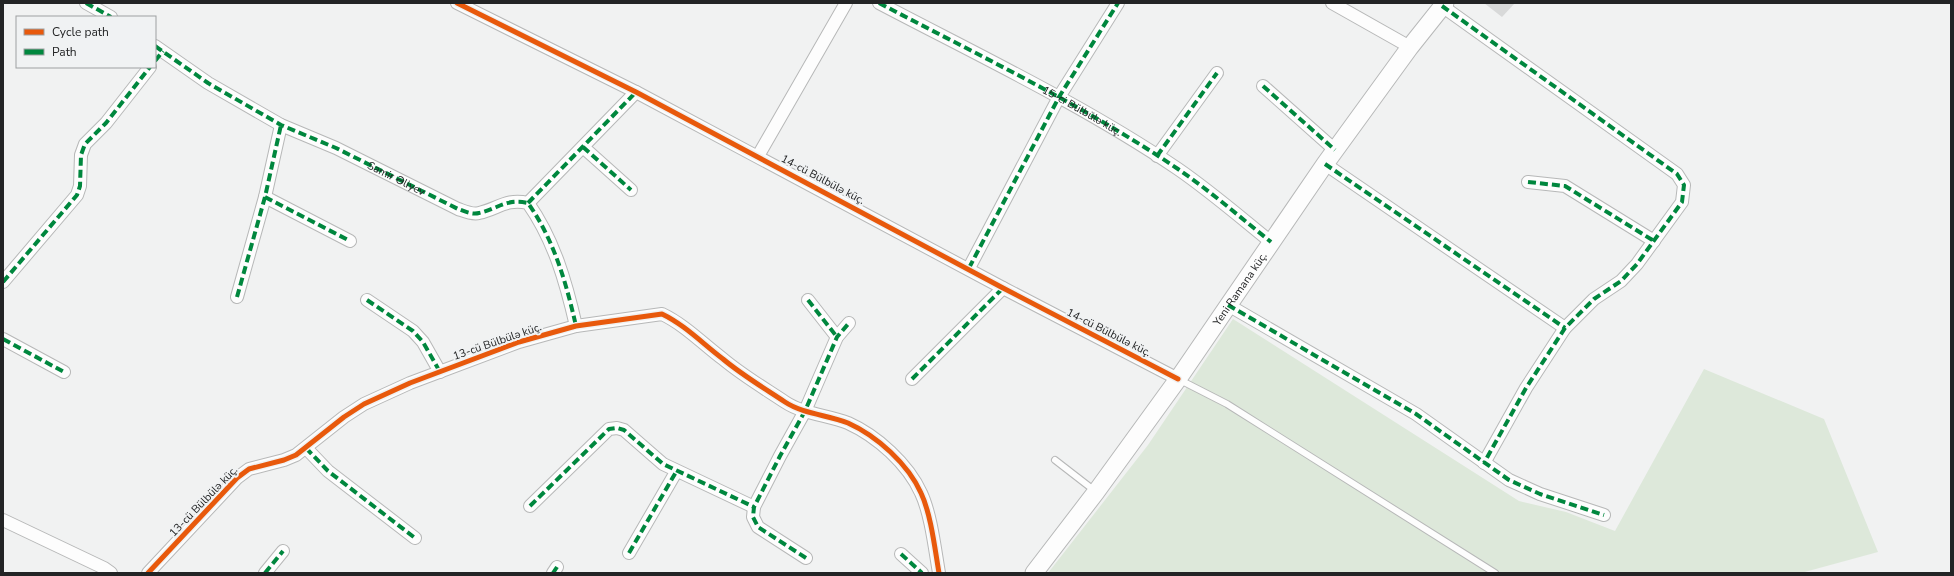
<svg xmlns="http://www.w3.org/2000/svg" width="1954" height="576" viewBox="0 0 1954 576" font-family="'Nunito Sans',sans-serif">
<style>
.green{fill:#dde8da}
.building{fill:#d8d9d9}
.lines{fill:none;stroke-linecap:round;stroke-linejoin:round}
.lane-casing{stroke:#b7b8b8;stroke-width:8}
.street-casing{stroke:#b7b8b8;stroke-width:14}
.secondary-casing{stroke:#b7b8b8;stroke-width:19}
.lane{stroke:#fdfdfd;stroke-width:6}
.street{stroke:#fdfdfd;stroke-width:12}
.secondary{stroke:#fdfdfd;stroke-width:17}
.quiet{stroke:#00873e;stroke-width:4;stroke-dasharray:8 4;stroke-linecap:butt}
.cycleway-casing{stroke:#f0f2f3;stroke-width:8}
.cycleway{stroke:#e8590c;stroke-width:5}
.labels{text-anchor:middle;stroke-width:4;stroke-linejoin:round;paint-order:stroke}
.street-label{font-size:11px;fill:#232425;stroke:#f0f2f3}
</style>
<rect width="100%" height="100%" fill="#f1f2f2"/>
<path class="green" d="M1233,319l286,182 47,11 49,19 89,-162 120,50 54,133 -77,21h-753l100,-128z"/>
<path class="building" d="M1484,3h31l-13,14z"/>
<g class="lines">
<g class="lane-casing">
<g id="lane">
<path d="M1180,380l47,24 268,169"/>
<path d="M1055,460l40,31"/>
</g>
</g>
<g class="street-casing">
<g id="street">
<path d="M86,3l25,14"/>
<path d="M457,3l179,89 367,196 175,91"/>
<path d="M879,3c101,53 204,102 299,166 32,22 62,48 93,73"/>
<path d="M1332,3l78,44"/>
<path d="M1442,6l235,168 7,11 -2,17 -45,62 -16,17 -27,18 -29,29 -39,60 -42,75"/>
<path id="s1" d="M155,46l53,37 73,42 55,23 122,61c6,2 14,6 21,4 19,-4 27,-15 49,-10 26,37 38,79 48,123"/>
<path d="M1263,86l72,64"/>
<path d="M583,147l48,43"/>
<path d="M758,156l88,-153"/>
<path d="M1157,156l60,-83"/>
<path d="M1325,164l240,164"/>
<path d="M1528,182l37,4 89,55"/>
<path d="M265,197l85,44"/>
<path d="M528,203l108,-111"/>
<path d="M969,268l90,-171 59,-94"/>
<path d="M3,282l74,-87 3,-9 1,-31 4,-11 21,-21 44,-56"/>
<path d="M237,297l28,-100 16,-72"/>
<path d="M367,300l46,31 10,11 17,30"/>
<path d="M808,300l29,37"/>
<path d="M1228,305l188,109 93,66 31,14 64,21"/>
<path d="M3,339l61,33"/>
<path d="M912,379l91,-91"/>
<path d="M306,448l22,23 87,67"/>
<path d="M530,506l79,-77 8,-1 7,2 39,34 91,43"/>
<path d="M3,520l101,48 7,5"/>
<path d="M629,553l47,-81"/>
<path d="M901,554l21,19"/>
<path d="M806,558l-48,-31 -5,-10 1,-10 26,-51 25,-45 32,-74 12,-14"/>
<path d="M148,573l89,-95 12,-9 35,-9 12,-5 48,-38 20,-13 46,-21 109,-41 57,-16 86,-12c23,11 41,30 61,45 19,16 41,29 62,43 18,12 43,13 63,21 29,13 60,41 73,70 10,21 14,57 18,80"/>
<path d="M265,573l18,-22"/>
<path d="M553,573l4,-6"/>
</g>
</g>
<g class="secondary-casing">
<g id="secondary">
<path id="s2" d="M1034,573l62,-81 82,-113 147,-215 85,-117 35,-44"/>
</g>
</g>
<use href="#lane" class="lane"/>
<use href="#street" class="street"/>
<use href="#secondary" class="secondary"/>
<g class="quiet">
<path d="M86,3l25,14"/>
<path id="s3" d="M879,3c101,53 204,102 299,166 32,22 62,48 93,73"/>
<path d="M1442,6l235,168 7,11 -2,17 -45,62 -16,17 -27,18 -29,29 -39,60 -42,75"/>
<path d="M155,46l53,37 73,42 55,23 122,61c6,2 14,6 21,4 19,-4 27,-15 49,-10 26,37 38,79 48,123"/>
<path d="M155,61l8,-10"/>
<path d="M1263,86l72,64"/>
<path d="M583,147l48,43"/>
<path d="M1157,156l60,-83"/>
<path d="M1325,164l240,164"/>
<path d="M1528,182l37,4 89,55"/>
<path d="M265,197l85,44"/>
<path d="M528,203l108,-111"/>
<path d="M969,268l90,-171 59,-94"/>
<path d="M3,282l74,-87 3,-9 1,-31 4,-11 21,-21 44,-56"/>
<path d="M237,297l28,-100 16,-72"/>
<path d="M367,300l46,31 10,11 17,30"/>
<path d="M808,300l29,37"/>
<path d="M1228,305l188,109 93,66 31,14 64,21"/>
<path d="M3,339l61,33"/>
<path d="M912,379l91,-91"/>
<path d="M306,448l22,23 87,67"/>
<path d="M530,506l79,-77 8,-1 7,2 39,34 91,43"/>
<path d="M629,553l47,-81"/>
<path d="M901,554l21,19"/>
<path d="M806,558l-48,-31 -5,-10 1,-10 26,-51 25,-45 32,-74 12,-14"/>
<path d="M265,573l18,-22"/>
<path d="M553,573l4,-6"/>
</g>
<g class="cycleway-casing">
<g id="cycleway">
<path d="M457,3l179,89 367,196 175,91"/>
<path d="M148,573l89,-95 12,-9 35,-9 12,-5 48,-38 20,-13 46,-21 109,-41 57,-16 86,-12c23,11 41,30 61,45 19,16 41,29 62,43 18,12 43,13 63,21 29,13 60,41 73,70 10,21 14,57 18,80"/>
</g>
</g>
<use href="#cycleway" class="cycleway"/>
</g>
<g class="labels">
<g class="street-label">
<text dy="4" stroke="none"><textPath href="#s3" startOffset="230">15-ci Bülbülə küç.</textPath></text>
<text dy="4" stroke="none"><textPath href="#s1" startOffset="276">Samir Əliyev</textPath></text>
<text transform="translate(823 179) rotate(28)" y="4">14-cü Bülbülə küç.</text>
<text dy="4" stroke="none"><textPath href="#s2" startOffset="351">Yeni Ramana küç.</textPath></text>
<text transform="translate(1109 332) rotate(27)" y="4">14-cü Bülbülə küç.</text>
<text transform="translate(497 341) rotate(-19)" y="4">13-cü Bülbülə küç.</text>
<text transform="translate(203 501) rotate(-46)" y="4">13-cü Bülbülə küç.</text>
</g>
</g>
<rect width="1954" height="576" fill="none" stroke="#232425" stroke-width="8"/>
<rect x="16" y="16" width="140" height="52" fill="#f0f2f3" stroke="#9ea0a1"/>
<rect x="24" y="29" width="20" height="6" fill="#e8590c" stroke="#9ea0a1"/>
<text x="52" y="36" font-size="12" fill="#232425">Cycle path</text>
<rect x="24" y="49" width="20" height="6" fill="#00873e" stroke="#9ea0a1"/>
<text x="52" y="56" font-size="12" fill="#232425">Path</text>
</svg>
